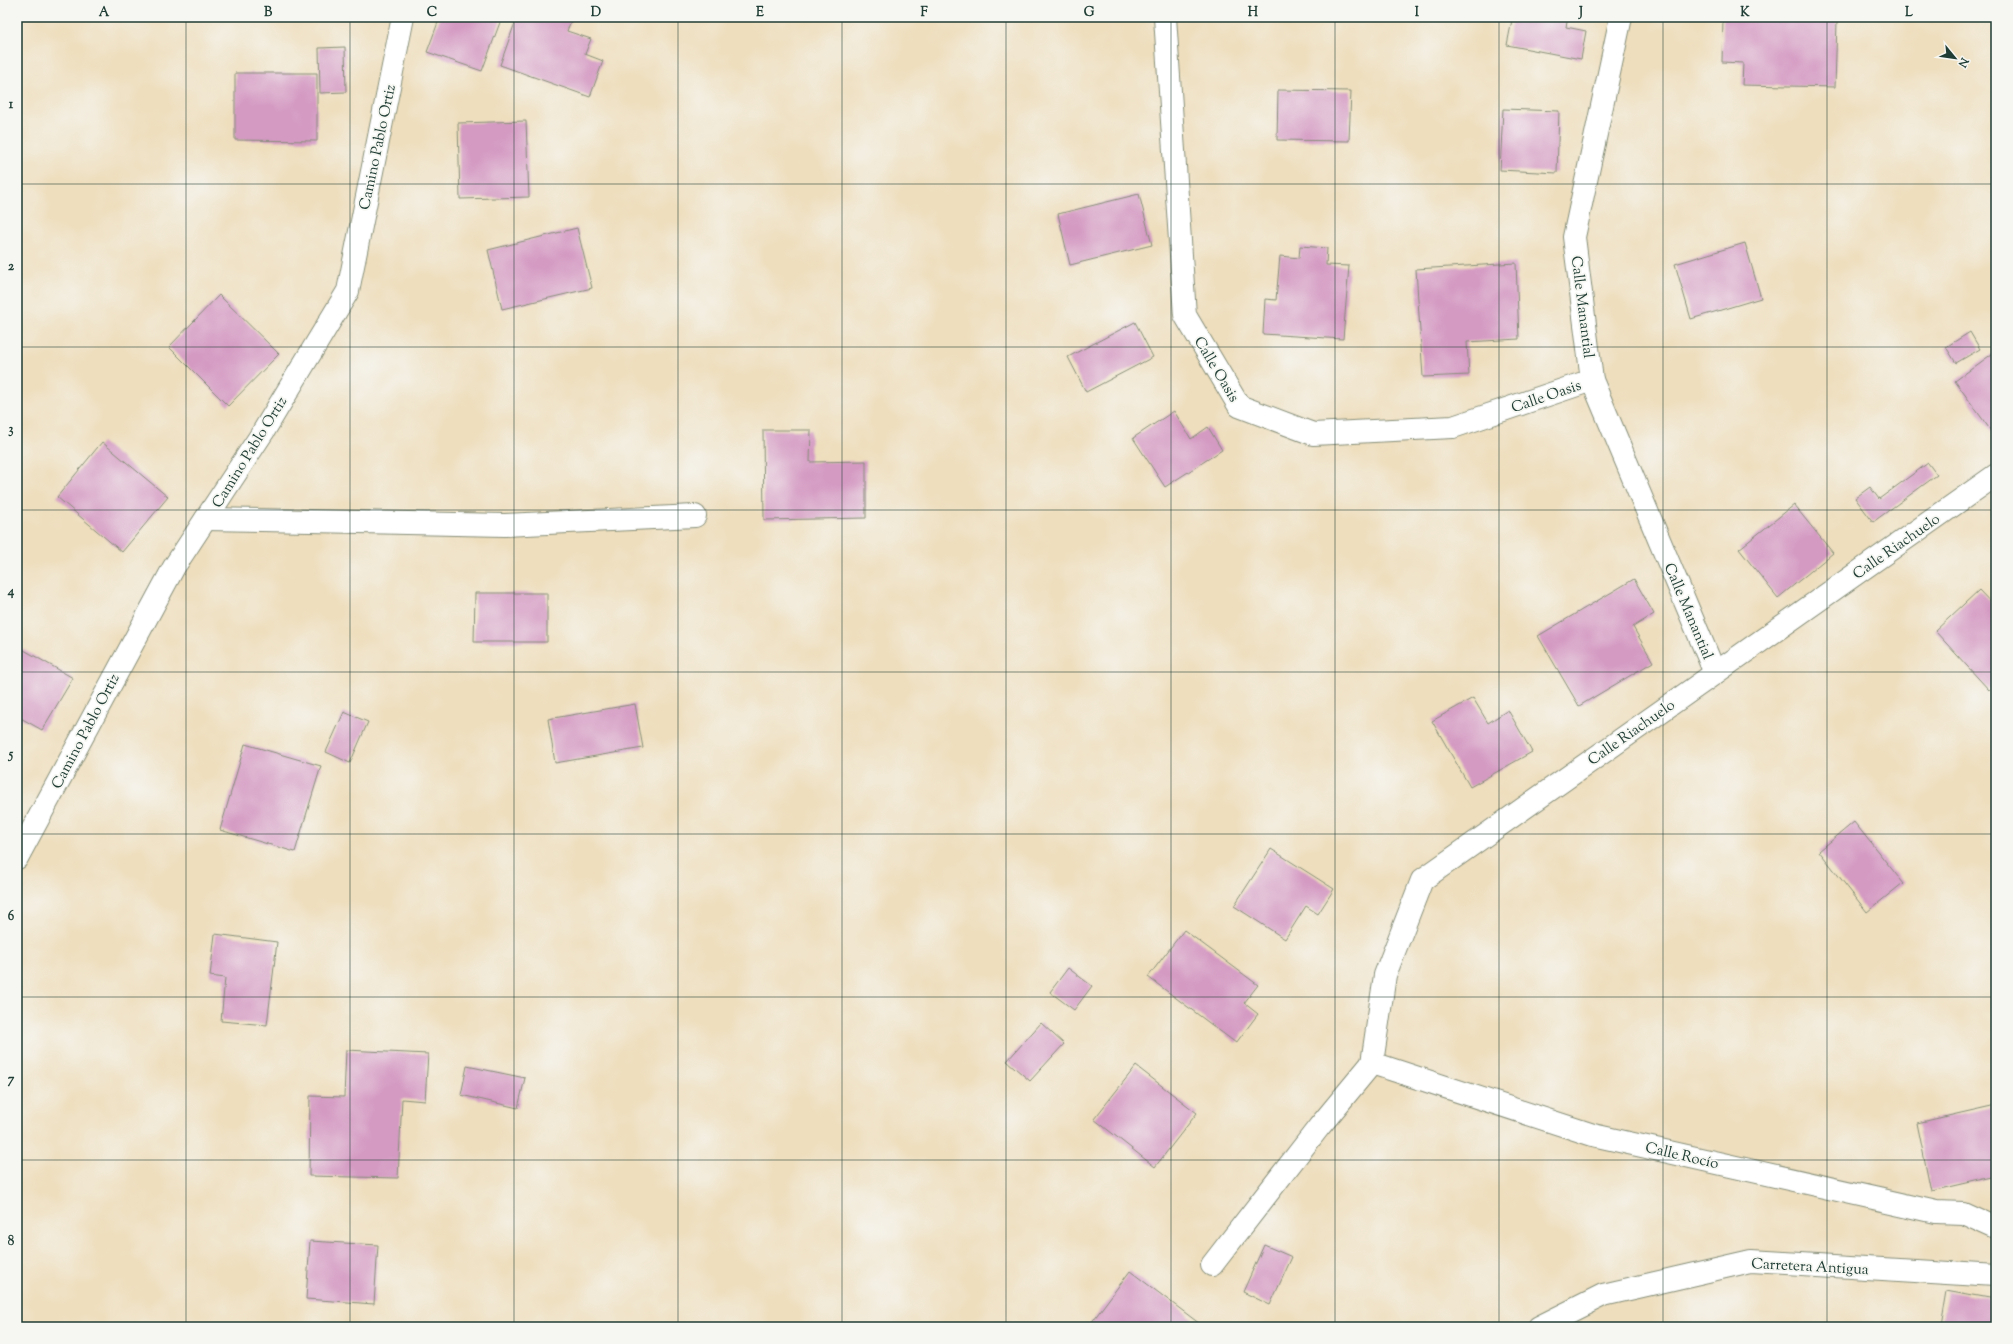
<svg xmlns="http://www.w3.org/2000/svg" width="2013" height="1344" viewBox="0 0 2013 1344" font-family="'Sorts Mill Goudy',serif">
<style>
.building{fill:#d49ac2}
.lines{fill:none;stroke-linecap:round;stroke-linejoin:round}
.minor-casing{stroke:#868e78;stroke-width:24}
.minor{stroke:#fff;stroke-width:22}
.grid{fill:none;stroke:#1f3d34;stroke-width:1;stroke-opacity:0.55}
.labels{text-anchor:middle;stroke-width:3.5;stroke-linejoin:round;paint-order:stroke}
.street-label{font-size:15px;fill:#1f3d34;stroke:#f6f6f2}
.neatline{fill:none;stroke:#1f3d34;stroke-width:1.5}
.grid-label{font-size:13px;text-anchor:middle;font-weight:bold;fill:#1f3d34}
</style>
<rect width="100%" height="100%" fill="#f6f6f2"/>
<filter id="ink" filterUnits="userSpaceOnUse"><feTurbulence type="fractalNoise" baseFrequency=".025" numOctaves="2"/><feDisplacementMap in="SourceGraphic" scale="8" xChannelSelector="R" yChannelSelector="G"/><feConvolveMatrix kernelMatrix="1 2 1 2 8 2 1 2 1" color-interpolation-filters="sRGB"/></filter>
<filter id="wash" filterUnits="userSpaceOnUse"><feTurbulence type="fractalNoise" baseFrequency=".012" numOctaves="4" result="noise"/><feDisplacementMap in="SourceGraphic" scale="16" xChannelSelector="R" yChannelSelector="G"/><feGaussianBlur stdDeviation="0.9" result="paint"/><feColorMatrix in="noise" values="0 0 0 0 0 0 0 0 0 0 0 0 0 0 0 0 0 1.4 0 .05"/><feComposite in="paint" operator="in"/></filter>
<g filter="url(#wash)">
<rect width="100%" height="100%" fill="#eedebd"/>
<g id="blocks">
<g class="building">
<path d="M440,17h62l-20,54 -55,-19z"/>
<path d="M517,17l55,1 -5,13 24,8 -6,15 18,7 -13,36 -90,-32z"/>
<path d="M1501,17h67l-2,10 20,4 -5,28 -74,-14 5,-25z"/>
<path d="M1723,18l114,3 -2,66 -93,-2 1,-22 -21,-1z"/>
<path d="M345,47l1,45 -26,1 -1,-45z"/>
<path d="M235,73h82v68l-82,-1z"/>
<path d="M1278,90l73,1 -2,50 -72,-1z"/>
<path d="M1503,109l56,2 -2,62 -57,-3z"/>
<path d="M526,121l3,76 -69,2 -2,-76z"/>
<path d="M1139,194l13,51 -82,20 -12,-51z"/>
<path d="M577,228l15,60 -90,21 -14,-59z"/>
<path d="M1745,243l16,55 -70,21 -16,-55z"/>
<path d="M1300,246l27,2 -1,17 23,1 -6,73 -80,-5 2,-35 11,1 4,-44 19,2z"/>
<path d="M1516,263l3,76 -52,3 2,33 -46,2 -7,-108z"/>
<path d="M219,295l60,59 -51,52 -59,-59z"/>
<path d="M1135,322l18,35 -67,35 -18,-35z"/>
<path d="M1970,332l10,17 -24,14 -10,-16z"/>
<path d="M1996,351v83l-2,1 -39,-54z"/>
<path d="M1174,411l17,28 17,-12 14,23 -57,37 -32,-49z"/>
<path d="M763,430h48l-1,32 56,-1v57l-102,2z"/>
<path d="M102,442l66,55 -46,55 -65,-55z"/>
<path d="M1928,463l9,12 -64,47 -18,-24 15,-11 9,12z"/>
<path d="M1794,505l39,48 -55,45 -39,-49z"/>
<path d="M1634,579l20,35 -21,13 20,35 -74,44 -41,-70z"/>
<path d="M1979,590l17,18v75l-7,7 -54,-59z"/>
<path d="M475,593h72v49h-73z"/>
<path d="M17,646l56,32 -31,52 -25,-14z"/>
<path d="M1473,698l15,25 20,-13 24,42 -62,35 -38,-66z"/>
<path d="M635,704l8,44 -88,15 -7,-44z"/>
<path d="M344,712l24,10 -18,41 -24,-11z"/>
<path d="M245,744l76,22 -26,86 -75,-22z"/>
<path d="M1854,822l49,61 -36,29 -48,-61z"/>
<path d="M1271,849l63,40 -16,25 -12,-8 -21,33 -51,-33z"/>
<path d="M1184,930l74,55 -14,18 14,11 -22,29 -88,-66z"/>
<path d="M215,934l62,8 -10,83 -46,-4 4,-43 -15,-2z"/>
<path d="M1068,968l24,18 -18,24 -24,-18z"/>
<path d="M1041,1023l23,21 -34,37 -23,-20z"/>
<path d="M346,1050l82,4 -3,47 -23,-2 -4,79 -89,-2 1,-80 34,1z"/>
<path d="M467,1066l58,12 -7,30 -57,-13z"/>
<path d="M1136,1066l61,47 -42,54 -61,-48z"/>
<path d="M1996,1105v71l-65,15 -14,-68z"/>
<path d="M310,1241l68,4 -4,59 -68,-5z"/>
<path d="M1264,1245l28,12 -22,48 -27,-13z"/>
<path d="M1130,1271l74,56h-116z"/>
<path d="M1947,1291l49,9v27h-55z"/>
</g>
</g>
</g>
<g filter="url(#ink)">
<use href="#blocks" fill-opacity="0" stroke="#868e78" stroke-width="1"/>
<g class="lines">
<g class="minor-casing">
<g id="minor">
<path d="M1165,17l20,298 54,91 74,28 140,-7 139,-47"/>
<path d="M1621,17l-47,220 18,143 123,293"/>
<path d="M206,519l299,6 190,-9"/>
<path d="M17,858l157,-291 89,-135 85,-141 55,-274"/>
<path d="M1372,1063l13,-88 37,-95 574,-405"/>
<path d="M1372,1063l221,72 343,77 27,1 33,15"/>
<path d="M1212,1265l107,-138 53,-64"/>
<path d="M1539,1327l64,-32 148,-34 245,15"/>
</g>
</g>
<use href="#minor" class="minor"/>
</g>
</g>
<path class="grid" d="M186,17v1310M350,17v1310M514,17v1310M678,17v1310M842,17v1310M1006,17v1310M1171,17v1310M1335,17v1310M1499,17v1310M1663,17v1310M1827,17v1310M17,184h1979M17,347h1979M17,510h1979M17,672h1979M17,834h1979M17,997h1979M17,1160h1979"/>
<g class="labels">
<g class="street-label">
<text transform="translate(377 147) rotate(-78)" y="5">Camino Pablo Ortiz</text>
<text transform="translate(1583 307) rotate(83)" y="5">Calle Manantial</text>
<text transform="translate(1217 369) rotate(59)" y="5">Calle Oasis</text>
<text transform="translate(1546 396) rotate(-19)" y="5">Calle Oasis</text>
<text transform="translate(249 452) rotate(-58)" y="5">Camino Pablo Ortiz</text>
<text transform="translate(1896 546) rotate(-35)" y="5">Calle Riachuelo</text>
<text transform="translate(1689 611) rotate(67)" y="5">Calle Manantial</text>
<text transform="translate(85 731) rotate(-62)" y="5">Camino Pablo Ortiz</text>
<text transform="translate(1631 732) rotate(-35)" y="5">Calle Riachuelo</text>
<text transform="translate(1682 1155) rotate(13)" y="5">Calle Rocío</text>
<text transform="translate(1810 1266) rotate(3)" y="5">Carretera Antigua</text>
</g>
</g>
<rect width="2013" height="1344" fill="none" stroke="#f6f6f2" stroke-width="44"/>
<g transform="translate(1955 58) rotate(119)" stroke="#f6f6f2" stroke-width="3" paint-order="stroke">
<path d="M0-3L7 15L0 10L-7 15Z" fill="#1f3d34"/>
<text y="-6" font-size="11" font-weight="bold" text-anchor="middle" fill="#1f3d34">N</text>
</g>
<rect x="22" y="22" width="1969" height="1300" class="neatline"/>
<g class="grid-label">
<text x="104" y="16">A</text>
<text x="268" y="16">B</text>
<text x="432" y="16">C</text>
<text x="596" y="16">D</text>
<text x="760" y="16">E</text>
<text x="924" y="16">F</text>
<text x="1089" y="16">G</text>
<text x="1253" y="16">H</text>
<text x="1417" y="16">I</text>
<text x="1581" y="16">J</text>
<text x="1745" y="16">K</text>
<text x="1909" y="16">L</text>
<text x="11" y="108">1</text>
<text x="11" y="270">2</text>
<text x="11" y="433">3</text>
<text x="11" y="595">4</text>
<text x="11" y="758">5</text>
<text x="11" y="920">6</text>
<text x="11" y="1083">7</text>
<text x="11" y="1245">8</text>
</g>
</svg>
